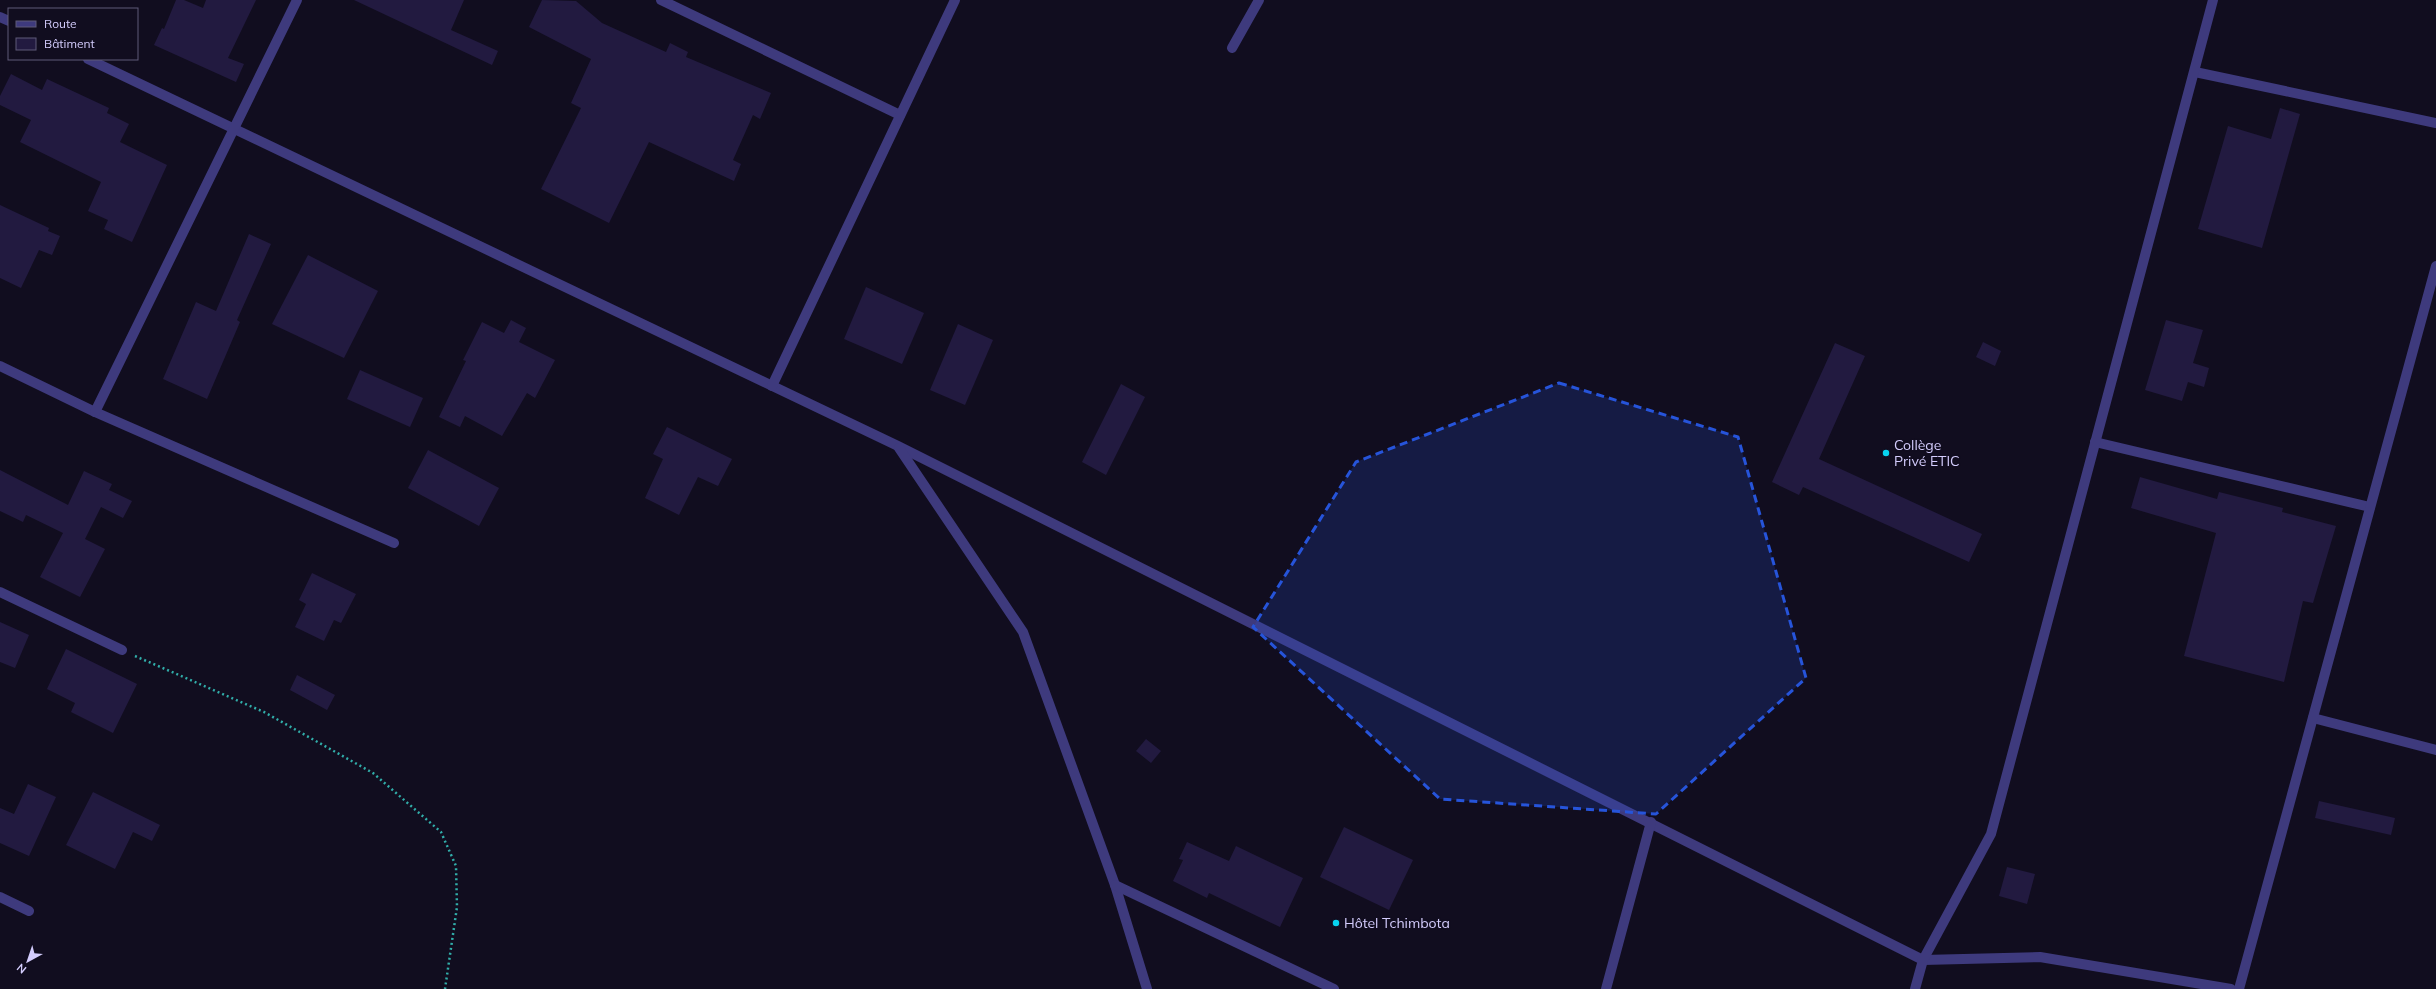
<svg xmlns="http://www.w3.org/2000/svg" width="2436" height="989" viewBox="0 0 2436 989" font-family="Mulish,sans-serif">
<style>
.building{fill:#221a40}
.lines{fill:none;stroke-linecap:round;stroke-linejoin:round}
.path{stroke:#31ada9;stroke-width:2.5;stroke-dasharray:2 3;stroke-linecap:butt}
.minor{stroke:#3e3a7d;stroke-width:10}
.marked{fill:#2654da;fill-opacity:0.2;stroke:#2654da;stroke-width:3;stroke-dasharray:8 5;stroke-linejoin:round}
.poi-dot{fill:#07d3ef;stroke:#110d1f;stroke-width:1.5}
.labels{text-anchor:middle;stroke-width:3;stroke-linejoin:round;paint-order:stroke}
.poi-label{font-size:14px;fill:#d4cdfd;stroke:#110d1f;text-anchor:start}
</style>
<rect width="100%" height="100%" fill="#110d1f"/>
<g class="building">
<path d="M176,0h8l19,8 3,-8h50l-28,58 16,6 -8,18 -82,-37 8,-17 2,1z"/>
<path d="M354,0h110l-13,30 47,21 -6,14z"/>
<path d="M542,0l34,1 26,22 64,29 4,-9 18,9 -2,5 85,36 -11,26 -7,-4 -20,45 8,4 -7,17 -85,-39 -40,81 -68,-34 40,-81 -10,-5 20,-44 -62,-32z"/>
<path d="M11,74l31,16 5,-11 62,29 -2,5 22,11 -9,18 47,23 -35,77 -28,-13 4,-9 -20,-9 13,-29 -81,-40 11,-22 -31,-15v-9z"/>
<path d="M2280,108l20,6 -38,134 -64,-19 30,-103 43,13z"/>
<path d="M0,205l49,23 -1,3 12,5 -8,19 -13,-5 -18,38 -21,-10z"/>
<path d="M249,234l22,10 -34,76 3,2 -33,77 -44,-20 33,-77 20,9z"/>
<path d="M308,255l70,36 -34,67 -72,-34z"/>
<path d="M866,287l58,26 -22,51 -58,-25z"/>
<path d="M511,320l15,8 -7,14 36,18 -20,38 -8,-5 -25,43 -37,-20 -5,11 -21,-10 27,-56 -3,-1 19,-38 22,11z"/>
<path d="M2166,320l37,10 -10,33 16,5 -5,19 -16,-5 -6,19 -37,-11z"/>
<path d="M958,324l35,16 -28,65 -35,-15z"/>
<path d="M1983,342l18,9 -6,15 -19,-9z"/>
<path d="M1835,343l30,13 -46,103 163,75 -13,28 -166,-75 -4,8 -27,-13z"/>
<path d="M360,370l63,28 -13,29 -63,-28z"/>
<path d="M1121,384l24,13 -39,78 -24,-13z"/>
<path d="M667,427l65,32 -14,27 -20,-9 -19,38 -34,-17 18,-39 -10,-5z"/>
<path d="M428,450l71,38 -20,38 -71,-38z"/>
<path d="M0,470l68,35 16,-34 28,13 -3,6 23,11 -9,17 -22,-11 -16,32 20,10 -25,48 -40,-20 23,-44 -37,-18 -3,7 -23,-11z"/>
<path d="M2140,477l77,22 2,-7 64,16 -1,4 54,14 -23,77 -10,-2 -19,81 -100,-26 32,-123 -85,-25z"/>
<path d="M312,573l44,21 -15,29 -7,-3 -10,21 -29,-14 11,-23 -7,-4z"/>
<path d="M0,622l29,13 -14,33 -15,-6z"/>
<path d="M66,649l71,35 -24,49 -42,-21 4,-9 -28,-14z"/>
<path d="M297,675l38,20 -8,15 -37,-20z"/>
<path d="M1146,739l15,12 -10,12 -15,-12z"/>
<path d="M28,784l28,13 -27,59 -29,-13v-35l14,6z"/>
<path d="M93,792l67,33 -8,16 -19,-9 -18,37 -49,-24z"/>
<path d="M2319,801l76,17 -4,17 -76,-17z"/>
<path d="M1344,827l69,33 -24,50 -69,-33z"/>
<path d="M1187,842l42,19 7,-15 67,32 -23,49 -71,-34 -2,5 -34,-17 10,-21 -4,-1z"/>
<path d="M2007,867l28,7 -8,30 -28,-8z"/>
</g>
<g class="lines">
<path class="path" d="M135,656l129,56 109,61 68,59 15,34 1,41 -12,82"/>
<g class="minor">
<path d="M661,0l239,115"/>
<path d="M0,17l9,4"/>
<path d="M1232,48l27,-48"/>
<path d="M88,59l810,387 1025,514 117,-3 191,32"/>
<path d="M2195,72l241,51"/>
<path d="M0,366l95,46 299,131"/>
<path d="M772,386l183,-386"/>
<path d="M95,412l202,-412"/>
<path d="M2095,442l275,65"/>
<path d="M899,448l124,184 92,253 32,104"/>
<path d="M0,592l122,58"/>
<path d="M2313,718l123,32"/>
<path d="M1115,885l219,104"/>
<path d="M0,897l29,14"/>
<path d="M1606,989l45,-167"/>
<path d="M1915,989l8,-29 68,-126 222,-834"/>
<path d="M2239,989l197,-723"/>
</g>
</g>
<path class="marked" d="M1559,383l179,54 68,241 -150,136 -216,-15 -187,-172 103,-165z"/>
<g class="poi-dot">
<circle cx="1886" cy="453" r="4"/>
<circle cx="1336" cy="923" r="4"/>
</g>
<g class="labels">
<g class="poi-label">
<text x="1894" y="450">Collège<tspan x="1894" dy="16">Privé ETIC</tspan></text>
<text x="1344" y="928">Hôtel Tchimbota</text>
</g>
</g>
<rect x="8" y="8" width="130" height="52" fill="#110d1f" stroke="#5f5a78"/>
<rect x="16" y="21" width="20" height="6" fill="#3e3a7d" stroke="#5f5a78"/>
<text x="44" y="28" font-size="12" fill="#d4cdfd">Route</text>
<rect x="16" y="38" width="20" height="12" fill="#221a40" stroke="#5f5a78"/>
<text x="44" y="48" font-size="12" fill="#d4cdfd">Bâtiment</text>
<g transform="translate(28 961) rotate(220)" stroke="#110d1f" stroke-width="3" paint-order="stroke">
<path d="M0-3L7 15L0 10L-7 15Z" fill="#d4cdfd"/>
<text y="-6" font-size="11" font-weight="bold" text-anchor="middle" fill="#d4cdfd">N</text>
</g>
</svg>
